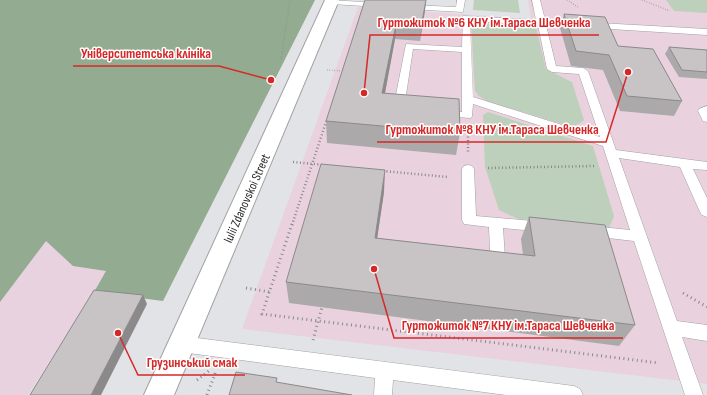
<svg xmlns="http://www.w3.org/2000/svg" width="707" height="395" viewBox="0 0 707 395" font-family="'Sofia Sans Condensed',sans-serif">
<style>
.commercial{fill:#e8d2df}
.education{fill:#e9d2de}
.green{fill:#bdd0bb}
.forest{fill:#93ab90}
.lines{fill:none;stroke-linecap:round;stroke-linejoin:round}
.lane-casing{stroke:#a1a1a4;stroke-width:1}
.secondary-casing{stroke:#a1a1a4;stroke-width:2}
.path-far2{stroke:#88888a;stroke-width:1.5;stroke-dasharray:0.5 2;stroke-linecap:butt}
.path-far1{stroke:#88888a;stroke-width:2.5;stroke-dasharray:1 2.5;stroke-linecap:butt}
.path{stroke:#88888a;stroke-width:3;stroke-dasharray:1 3.5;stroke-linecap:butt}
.lane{fill:#fff;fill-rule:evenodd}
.secondary{fill:#fff;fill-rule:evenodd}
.wall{fill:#aca9aa}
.shaded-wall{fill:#8c898b}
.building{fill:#c8c4c6;stroke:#8c898b}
.labels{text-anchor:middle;stroke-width:3;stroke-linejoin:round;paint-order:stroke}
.street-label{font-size:13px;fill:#2a2a2b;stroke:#fff}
.leader{fill:none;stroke:#d62828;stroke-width:1.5}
.callout-dot{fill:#d62828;stroke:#fff;stroke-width:1.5}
.callout-label{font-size:14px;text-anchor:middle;font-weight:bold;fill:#d62828;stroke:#fff;stroke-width:3;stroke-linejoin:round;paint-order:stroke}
</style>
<rect width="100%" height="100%" fill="#e2e3e6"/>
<path class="commercial" d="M0,0l73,266 34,5 -79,124h-28z"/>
<path class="education" d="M528,0h179v384l-465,-55 116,-322 173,12z"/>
<g class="green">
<path d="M474,0h44l2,13 -47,-3z"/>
<path d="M666,0h41v13l-33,-2z"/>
<path d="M471,22l65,5 10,42 26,13 12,38c-7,7 -13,6 -22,4l-75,-23 -8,-5 -4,-5z"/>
<path d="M488,112l105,34 21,70 -5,12 -91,-9 -19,-9 -14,-43 -2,-52z"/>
</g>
<path class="forest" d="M0,0h315l-152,301 -69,-9 12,-21 -33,-5 -27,-25 -46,61z"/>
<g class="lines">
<g class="lane-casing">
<g id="lane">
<path d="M328,0l53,3 4,2 -4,2 -50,-3 -4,-2z"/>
<path d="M457,0h8l-2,12 -54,-3 -4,-2 4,-2 47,2z"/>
<path d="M532,0h8l5,20 162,9v6l-161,-10 10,41 27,2 5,3 28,79 91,12v8l-14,-1 14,29v19l-5,-2 -2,-3 -20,-45 -61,-9 58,163 30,4v16l-25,-4 21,58h-18l-51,-154 -43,-5 -5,-1 -2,-4 2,-4 5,-1 39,4 -27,-84 -130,-42 -1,12 -1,2 -32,-2 -1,-2 1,-2h23v-60l-49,-3 -9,59 1,2 -5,3 -6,-1 -1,-2 13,-66 56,3 1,-31 73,4zM470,21l68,4 9,44 5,3 27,2 21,63 -127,-40z"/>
<path d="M707,106v16l-4,-1 -5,-10 1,-2z"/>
<path d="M468,165l4,1 2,3 2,47 68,6 5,1 2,4 -2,4 -5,1 -41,-4 2,30 -2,4 -5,2 -15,-3 -2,-4 2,-4 7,-2 -1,-24 -25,-3 -2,-4v-51l2,-3z"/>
<path d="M181,336l393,50 6,3 3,6h-77l-113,-15 -1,15h-18l1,-17 -194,-26 -6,-3 -2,-5 2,-5z"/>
</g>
</g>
<g class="secondary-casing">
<path id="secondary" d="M325,0h14l-165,395h-30z"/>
</g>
<g class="path-far2">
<path d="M567,0l11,7"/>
<path d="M642,0l28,11"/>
<path d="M281,59l9,-59"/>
<path d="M327,70l17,1"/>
</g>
<g class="path-far1">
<path d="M468,133v19"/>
<path d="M293,162l31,3"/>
<path d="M488,168l107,-2"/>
<path d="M383,171l65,6"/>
<path d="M292,225l35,-106"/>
</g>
<g class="path">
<path d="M292,224l-30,90 397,49"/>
<path d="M246,288l24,4"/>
<path d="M683,293l24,14"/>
<path d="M313,340l9,-33"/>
<path d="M197,380l12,-9"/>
<path d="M207,395l9,-24"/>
</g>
<use href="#lane" class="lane"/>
<use href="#secondary" class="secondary"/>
</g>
<g class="wall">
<path d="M365,0h61l-6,41 -25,-2 -10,54 75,40 -4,22 -129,-12 -1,-22z"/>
<path d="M564,14l54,32 64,55 -8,15 -54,-5 -17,-41 -32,-4 -11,-38z"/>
<path d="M669,47l38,3v29l-28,-2 -14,-23z"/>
<path d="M384,192l-7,46 146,17 -2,-16 8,-22 106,108 -16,21 -330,-43 -3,-21z"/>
</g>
<g class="shaded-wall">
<path d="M426,0l-1,11 -5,30 2,-19z"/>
<path d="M397,20l-2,19 -14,75 1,-21z"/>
<path d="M385,170l-1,22 -10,68 1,-22z"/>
<path d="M143,295l4,9 -46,91h-10z"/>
</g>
<g class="building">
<path d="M365,0h61l-4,22 -25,-2 -15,73 77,6 1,34 -134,-12z"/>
<path d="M564,14l41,3 13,29 35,3 29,52 -55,-5 -18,-41 -33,-4z"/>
<path d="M669,47l38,3v22l-25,-2z"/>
<path d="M321,164l64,6 -10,68 160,18 -6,-39 76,8 30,100 -349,-43z"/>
<path d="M94,290l49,5 -52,100h-61z"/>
<path d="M236,372l41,6 -1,4 76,13h-123z"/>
</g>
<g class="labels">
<g class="street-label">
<text transform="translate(246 198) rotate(-66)" y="5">Iulii Zdanovskoi Street</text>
</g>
</g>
<path class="leader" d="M364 93L370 35H599M271 80L219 66H73M628 72L606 142H377M374 269L394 338H623M118 333L138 375H245"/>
<g class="callout-dot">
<circle cx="364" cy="93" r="4"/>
<circle cx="271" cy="80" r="4"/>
<circle cx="628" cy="72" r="4"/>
<circle cx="374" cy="269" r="4"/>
<circle cx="118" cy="333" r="4"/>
</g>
<g class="callout-label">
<text x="484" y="27">Гуртожиток №6 КНУ ім.Тараса Шевченка</text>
<text x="146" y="58">Університетська клініка</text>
<text x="492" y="134">Гуртожиток №8 КНУ ім.Тараса Шевченка</text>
<text x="508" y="330">Гуртожиток №7 КНУ ім.Тараса Шевченка</text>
<text x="192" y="367">Грузинський смак</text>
</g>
</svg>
